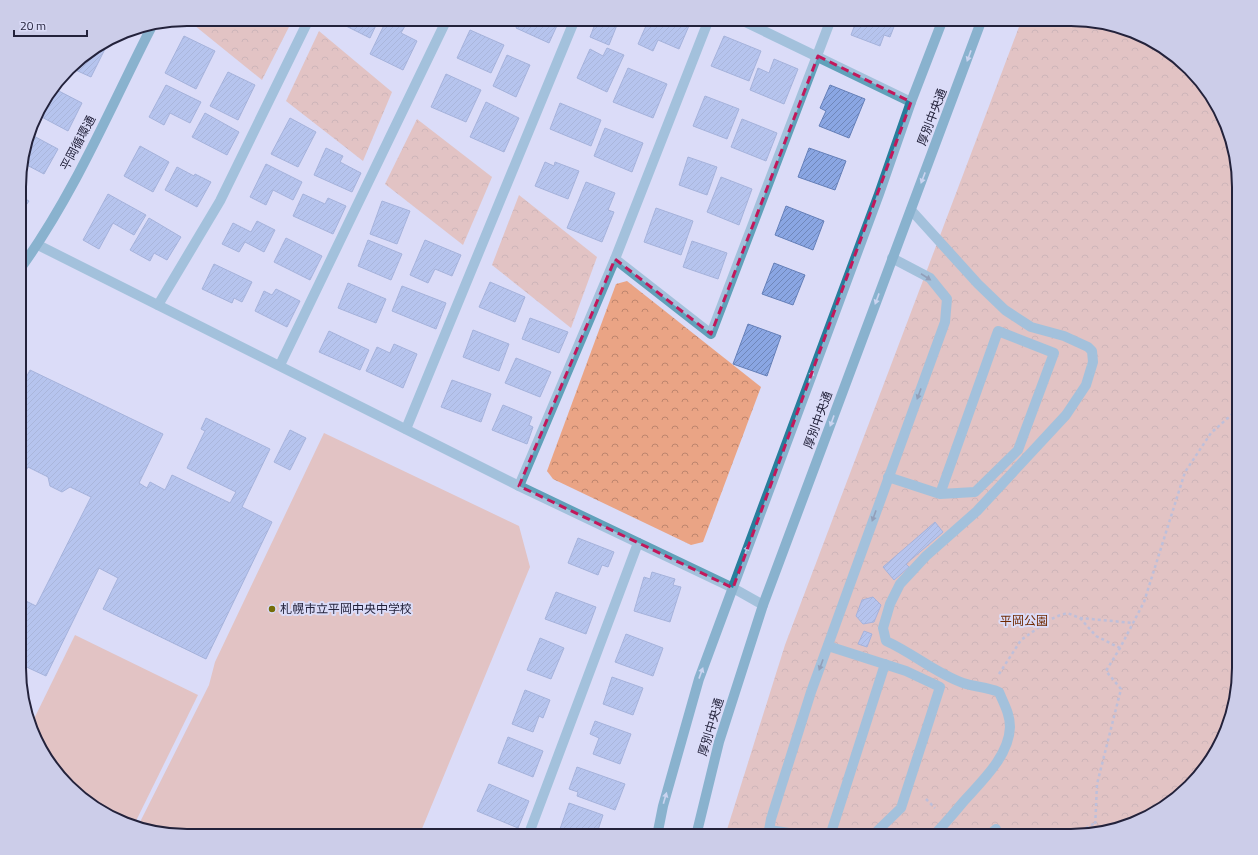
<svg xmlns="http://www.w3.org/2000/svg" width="1258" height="855" viewBox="0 0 1258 855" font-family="'Titillium Web','Noto Sans JP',sans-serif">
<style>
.grass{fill:#eaa485}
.forest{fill:url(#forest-crowns)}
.building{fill:url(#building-hatch);stroke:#647fb8}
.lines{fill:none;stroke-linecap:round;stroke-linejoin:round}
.path{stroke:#9c9cb7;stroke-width:2.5;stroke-dasharray:3 3;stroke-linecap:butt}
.lane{stroke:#60a1ba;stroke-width:10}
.street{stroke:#60a1ba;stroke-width:10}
.secondary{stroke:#277f9c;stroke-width:10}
.oneway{fill:#b7c9e6}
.oneway2{fill:#3b556e}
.marked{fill:none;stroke:#c2185b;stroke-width:3;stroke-dasharray:8 5;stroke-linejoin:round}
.poi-dot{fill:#746c08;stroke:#dbdcf8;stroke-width:1.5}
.labels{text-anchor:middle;stroke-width:4;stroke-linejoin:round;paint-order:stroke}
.street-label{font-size:12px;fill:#23223b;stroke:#dbdcf8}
.poi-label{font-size:12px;fill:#23223b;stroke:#dbdcf8;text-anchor:start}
.park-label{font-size:12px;fill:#6f2800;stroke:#dbdcf8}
.rim{fill:none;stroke:#23223b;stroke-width:2}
</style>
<defs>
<pattern id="forest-crowns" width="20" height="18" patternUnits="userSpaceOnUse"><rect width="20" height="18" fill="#eaa485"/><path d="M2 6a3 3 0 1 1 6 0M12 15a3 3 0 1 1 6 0" fill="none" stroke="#bd856e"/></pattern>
<pattern id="building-hatch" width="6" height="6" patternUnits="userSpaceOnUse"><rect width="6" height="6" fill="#8aa6e3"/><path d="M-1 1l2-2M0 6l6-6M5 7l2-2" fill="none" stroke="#7087b9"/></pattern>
</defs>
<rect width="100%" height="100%" fill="#dbdcf8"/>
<g class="grass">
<path d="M324,433l195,93 11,41 -111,269h-243l-39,-8 72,-143 6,-23z"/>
<path d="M75,635l123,60 -65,132 -48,-25 -43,-50 -10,-29z"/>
</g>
<g class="forest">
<path d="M189,19h104l-31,61 -73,-59z"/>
<path d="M1022,19h60l43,9 48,25 44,50 22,73v503l-9,43 -25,48 -59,49 -74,17h-347l60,-191z"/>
<path d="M319,31l73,61 -29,69 -77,-60z"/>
<path d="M417,119l75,58 -29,68 -78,-61z"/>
<path d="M519,195l78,62 -26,71 -79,-63z"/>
<path d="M627,281l134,106 -58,155 -12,3 -138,-66 -6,-8 69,-187z"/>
</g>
<g class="building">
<path d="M340,19h39l-9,19 -32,-16z"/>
<path d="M387,19l18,7 -4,7 16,8 -14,29 -33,-16z"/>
<path d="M520,19h40l-11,24 -33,-15z"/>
<path d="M597,19h6l14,6 -8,20 -19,-8z"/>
<path d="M629,19h16l-3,6z"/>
<path d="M649,19h38l4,2 -12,28 -21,-9 -5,11 -15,-7z"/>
<path d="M857,19h40l-7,18 -6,-2 -4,11 -29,-11z"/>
<path d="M470,30l34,15 -13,28 -34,-15z"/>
<path d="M184,36l31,15 -19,38 -31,-16z"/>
<path d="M724,36l37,15 -12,30 -38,-15z"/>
<path d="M99,46l6,3 -14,28 -20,-9 5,-7z"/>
<path d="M607,48l17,7 -17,37 -30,-14 13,-29 13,7z"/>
<path d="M507,55l23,10 -14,32 -23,-11z"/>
<path d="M774,59l24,10 -14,35 -34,-14 8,-22 11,5z"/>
<path d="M628,68l39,16 -14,34 -40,-16z"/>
<path d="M228,72l27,13 -17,35 -28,-14z"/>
<path d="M446,74l35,16 -15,32 -35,-15z"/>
<path d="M166,85l35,17 -11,21 -20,-10 -6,12 -15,-8z"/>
<path d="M830,85l35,14 -16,39 -30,-12 7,-15 -6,-3z"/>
<path d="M55,89l27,14 -14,28 -32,-17z"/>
<path d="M705,96l34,13 -12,30 -34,-13z"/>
<path d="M486,102l33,16 -15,34 -34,-15z"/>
<path d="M560,103l41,17 -10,26 -41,-17z"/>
<path d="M205,113l34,19 -12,23 -35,-18z"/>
<path d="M290,118l26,14 -18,35 -27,-13z"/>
<path d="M742,119l35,14 -11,28 -35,-14z"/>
<path d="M605,128l38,15 -11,29 -38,-16z"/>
<path d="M30,134l28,15 -14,25 -23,-12z"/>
<path d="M140,146l29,16 -16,30 -29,-16z"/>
<path d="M326,148l17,8 -3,6 21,11 -9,19 -38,-17z"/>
<path d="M809,148l37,13 -11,29 -37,-13z"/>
<path d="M688,157l29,10 -10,28 -28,-10z"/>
<path d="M545,162l9,4 1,-4 24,9 -11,28 -33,-13z"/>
<path d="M266,164l36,18 -9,18 -20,-10 -7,15 -16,-8z"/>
<path d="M177,167l17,9 1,-2 16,8 -14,25 -32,-17z"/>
<path d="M721,177l31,12 -13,36 -32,-13z"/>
<path d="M586,182l29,11 -7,17 6,2 -12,30 -35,-14z"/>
<path d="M108,194l38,21 -12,20 -21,-12 -14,26 -16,-9z"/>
<path d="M303,194l22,10 3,-6 18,8 -13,28 -40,-18z"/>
<path d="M20,196l9,5 -9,13z"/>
<path d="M382,201l28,10 -13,33 -27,-10z"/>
<path d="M786,206l38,15 -11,29 -38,-15z"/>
<path d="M656,208l37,13 -12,34 -37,-13z"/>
<path d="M149,218l32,19 -14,23 -13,-7 -4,8 -20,-11z"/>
<path d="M257,221l18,9 -11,22 -19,-10 -6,10 -17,-8 11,-21 18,9z"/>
<path d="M286,238l36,18 -12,24 -36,-18z"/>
<path d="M368,240l34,14 -11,26 -33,-14z"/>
<path d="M425,240l36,15 -9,21 -17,-7 -7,14 -18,-8z"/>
<path d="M692,241l35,12 -9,26 -35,-12z"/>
<path d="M774,263l31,12 -12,30 -31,-11z"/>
<path d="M214,264l38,18 -10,20 -8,-4 -2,5 -30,-14z"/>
<path d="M490,282l35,15 -10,25 -36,-15z"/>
<path d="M348,283l38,16 -10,24 -38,-15z"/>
<path d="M402,286l44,17 -10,26 -44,-18z"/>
<path d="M276,289l24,12 -13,26 -32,-16 9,-20 8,4z"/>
<path d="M530,318l38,14 -9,21 -37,-14z"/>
<path d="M748,324l33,12 -14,40 -34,-12z"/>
<path d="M473,330l36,14 -10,27 -36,-14z"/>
<path d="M329,331l40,19 -9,20 -41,-18z"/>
<path d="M394,344l23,10 -14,34 -37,-17 11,-24 13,6z"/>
<path d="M516,358l35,14 -11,25 -35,-14z"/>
<path d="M30,370l133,64 -24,49 8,5 3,-6 15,8 7,-15 58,28 6,-11 -49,-24 18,-37 -4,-2 5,-11 64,31 -28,58 30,15 -66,137 -103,-50 15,-31 -19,-10 -53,108 -26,-12v-66l16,8 55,-109 -21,-10 -8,5 -12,-6 -2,-9 -20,-10 -8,15v-93z"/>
<path d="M452,380l39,14 -10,28 -40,-15z"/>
<path d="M503,405l29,12 -3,8 4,2 -6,17 -35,-14z"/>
<path d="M290,430l16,8 -16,32 -16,-8z"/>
<path d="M935,522l8,10 -37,32 3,3 -15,13 -11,-13z"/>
<path d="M578,538l36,14 -6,15 -6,-2 -4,10 -30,-12z"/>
<path d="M652,572l23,7 -2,6 8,2 -11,35 -36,-11 10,-34 6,2z"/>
<path d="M556,592l40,15 -10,27 -41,-15z"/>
<path d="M873,597l8,8 -7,17 -11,2 -7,-8 6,-16z"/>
<path d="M864,631l8,3 -5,13 -9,-3z"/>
<path d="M626,634l37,14 -10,28 -38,-14z"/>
<path d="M540,638l24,10 -13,31 -24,-9z"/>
<path d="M612,677l31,11 -10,27 -30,-11z"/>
<path d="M525,690l25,10 -7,18 -4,-2 -6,16 -21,-8z"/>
<path d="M595,721l36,13 -11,30 -27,-10 6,-16 -9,-4z"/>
<path d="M508,737l35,14 -10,26 -35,-14z"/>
<path d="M577,767l48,17 -10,26 -38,-14 1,-4 -9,-3z"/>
<path d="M489,784l40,17 -11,27 -41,-17z"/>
<path d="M569,803l34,12 -7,21h-14l-22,-7z"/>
</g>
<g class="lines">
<g class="path">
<path d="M1080,618l16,18 24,12"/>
<path d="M999,674l22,-34 28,-20 9,-4 9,-3 13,5 53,5"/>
<path d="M926,799l9,9"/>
<path d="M1095,830l2,-46 24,-95 -15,-18 14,-23 24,-46 41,-130 26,-39 28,-25"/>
<path d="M1084,833v-4l11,-6"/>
</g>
<g class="lane">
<path d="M911,210l67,74 27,26 26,17 33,9 24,11 4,4 1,11 -7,23 -20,30 -89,96 -51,45 -26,28 -10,20 -7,24 3,13c27,12 49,32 77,42 12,4 24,4 36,9 5,12 11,22 11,35 -1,29 -28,54 -46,74 -10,12 -20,24 -31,35"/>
<path d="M888,477l52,17 58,-163 56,22 -36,97 -43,42 -35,2"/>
<path d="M828,646l78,25 34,16 -39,121 -29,28"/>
<path d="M769,830l40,6"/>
<path d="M768,836l3,-17 40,-127 134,-370 2,-23 -17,-21 -38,-20"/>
<path d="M830,836l55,-172"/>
<path d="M988,836l8,-7"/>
</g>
<g class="street">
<path d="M739,19l172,83"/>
<path d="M38,245l481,241 214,102 30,17"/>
<path d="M615,259l96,75 120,-315"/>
<path d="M158,305l62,-104 89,-182"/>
<path d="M280,365l167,-346"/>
<path d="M406,429l169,-410"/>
<path d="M519,486l96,-227 94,-240"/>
<path d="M528,836l110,-293"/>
</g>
<g class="secondary">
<path d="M20,269c54,-74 91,-163 132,-243"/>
<path d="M657,836l6,-30 36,-127 180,-485 32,-92 32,-83"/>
<path d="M696,836l23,-94 44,-137 219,-586"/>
</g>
</g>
<defs><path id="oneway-solid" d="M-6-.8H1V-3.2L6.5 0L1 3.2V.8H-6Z"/></defs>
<g class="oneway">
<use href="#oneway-solid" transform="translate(969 56) rotate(110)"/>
<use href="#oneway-solid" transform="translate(923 178) rotate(111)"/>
<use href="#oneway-solid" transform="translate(877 299) rotate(110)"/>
<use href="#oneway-solid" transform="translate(811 376) rotate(-70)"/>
<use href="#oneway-solid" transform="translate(832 421) rotate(110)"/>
<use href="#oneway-solid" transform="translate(746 551) rotate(-70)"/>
<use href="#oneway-solid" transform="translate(701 673) rotate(-70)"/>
<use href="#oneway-solid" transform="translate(665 798) rotate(-74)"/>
</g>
<g class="oneway2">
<use href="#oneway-solid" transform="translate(926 277) rotate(33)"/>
<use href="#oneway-solid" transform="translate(919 394) rotate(110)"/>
<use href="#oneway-solid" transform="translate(874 516) rotate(110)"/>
<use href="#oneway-solid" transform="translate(821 665) rotate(110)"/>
</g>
<path d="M0 0H1258V855H0ZM818,56l93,46 -178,486 -214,-102 96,-227 96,75z" fill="#dbdcf8" fill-opacity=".55" fill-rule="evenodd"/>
<path class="marked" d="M818,56l93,46 -178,486 -214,-102 96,-227 96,75z"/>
<circle class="poi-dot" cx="272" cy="609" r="4"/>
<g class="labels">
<g class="street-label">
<text transform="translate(932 117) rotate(-69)" y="4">厚別中央通</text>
<text transform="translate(78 143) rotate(-62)" y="4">平岡循環通</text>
<text transform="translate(818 420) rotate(-70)" y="4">厚別中央通</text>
<text transform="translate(711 727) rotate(-73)" y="4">厚別中央通</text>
</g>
<g class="poi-label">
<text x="280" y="613">札幌市立平岡中央中学校</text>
</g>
<g class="park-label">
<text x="1024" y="625">平岡公園</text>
</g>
</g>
<path d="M0 0H1258V855H0ZM187 26H1071A161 161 0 0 1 1232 187V668A161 161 0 0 1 1071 829H187A161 161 0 0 1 26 668V187A161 161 0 0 1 187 26Z" fill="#cccde9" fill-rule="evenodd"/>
<path class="rim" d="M187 26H1071A161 161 0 0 1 1232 187V668A161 161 0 0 1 1071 829H187A161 161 0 0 1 26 668V187A161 161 0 0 1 187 26Z"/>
<path d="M14 30v6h73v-6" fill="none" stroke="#23223b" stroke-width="2"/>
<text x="20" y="30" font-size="12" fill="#23223b" stroke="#dbdcf8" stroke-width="3" paint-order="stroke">20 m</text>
</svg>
